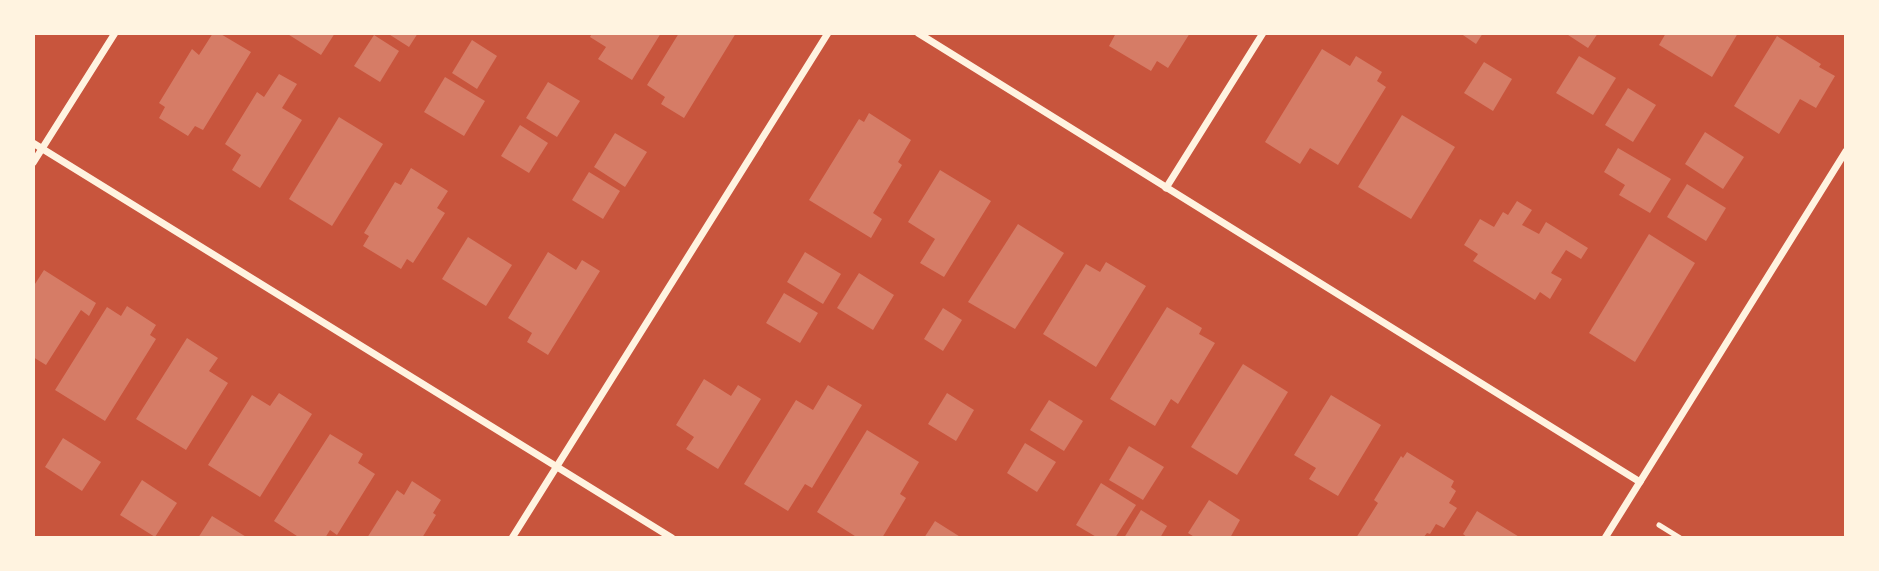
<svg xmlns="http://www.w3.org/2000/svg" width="1879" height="571" viewBox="0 0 1879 571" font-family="Inter,sans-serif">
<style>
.building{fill:#d67c66}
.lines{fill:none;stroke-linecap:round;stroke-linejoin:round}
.service{stroke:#fff3e0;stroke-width:5}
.minor{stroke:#fff3e0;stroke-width:7}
</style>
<rect width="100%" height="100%" fill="#c8553d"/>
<g class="building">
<path d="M213,33h6l32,19 -48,78 -8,-4 -7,10 -29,-18 6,-11 -6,-4 33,-54 7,6z"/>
<path d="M286,33h49l-14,22z"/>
<path d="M387,33h31l-9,14z"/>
<path d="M592,33h69l-29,47 -34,-21 8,-12 -16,-10z"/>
<path d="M679,33h57l-52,85 -23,-14 4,-7 -18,-12z"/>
<path d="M1116,33h74l-22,35 -11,-7 -6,10 -42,-25z"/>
<path d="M1460,33h23l-7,11z"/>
<path d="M1565,33h33l-10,15z"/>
<path d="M1666,33h72l-26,44 -53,-32z"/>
<path d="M374,35l25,16 -19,31 -26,-16z"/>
<path d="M1777,36l44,28 -2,3 16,9 -19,32 -16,-9 -21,35 -45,-28z"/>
<path d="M472,40l25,16 -20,33 -25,-16z"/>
<path d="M1322,49l28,17 6,-10 26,16 -5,9 9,6 -48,78 -28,-17 -10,16 -35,-22z"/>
<path d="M1579,56l37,22 -23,37 -37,-22z"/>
<path d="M1484,62l28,17 -19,32 -29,-18z"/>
<path d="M279,74l18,10 -15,24 20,12 -42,68 -28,-18 9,-15 -16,-11 32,-52 7,5z"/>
<path d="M445,77l40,24 -21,35 -40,-24z"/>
<path d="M548,82l32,19 -23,36 -31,-19z"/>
<path d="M1628,88l28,17 -23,37 -28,-17z"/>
<path d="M869,113l42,27 -13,22 4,3 -29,48 9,6 -11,19 -62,-38 50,-81 5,3z"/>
<path d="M1402,115l53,32 -44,72 -53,-32z"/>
<path d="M339,117l44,27 -51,82 -43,-27z"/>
<path d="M520,125l28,18 -19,30 -28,-17z"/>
<path d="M1705,132l39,25 -21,32 -38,-25z"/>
<path d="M615,133l32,19 -22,35 -31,-20z"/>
<path d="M1618,148l53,31 -21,34 -31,-18 6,-10 -21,-13z"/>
<path d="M411,168l37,23 -11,17 8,5 -32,50 -6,-4 -6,10 -38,-23 6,-10 -5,-3 31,-51 6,3z"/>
<path d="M940,170l51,31 -47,76 -24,-14 15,-24 -27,-17z"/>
<path d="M589,172l31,19 -17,28 -31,-19z"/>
<path d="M1687,184l39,24 -20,33 -39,-24z"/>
<path d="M1517,201l15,9 -10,15 17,9 7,-12 42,26 -7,11 -15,-9 -15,23 11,6 -12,20 -10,-7 -5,8 -62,-39 5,-7 -14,-9 16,-26 14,8 9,-15 5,3z"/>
<path d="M1018,224l46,29 -49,76 -47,-27z"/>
<path d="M1649,234l46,29 -60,99 -46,-29z"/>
<path d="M468,237l44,28 -26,41 -44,-27z"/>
<path d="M548,252l28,18 6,-10 18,11 -52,84 -21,-13 5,-9 -24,-15z"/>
<path d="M805,252l36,22 -18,30 -36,-22z"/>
<path d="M1106,262l40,24 -50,81 -53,-33 43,-70 14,8z"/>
<path d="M44,270l52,33 -7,13 -8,-6 -35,55 -13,-8v-70z"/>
<path d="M859,273l35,22 -21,35 -36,-22z"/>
<path d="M784,293l34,20 -18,30 -34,-20z"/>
<path d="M127,306l29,19 -6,10 6,4 -51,82 -50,-31 52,-83 14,9z"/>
<path d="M1167,307l35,21 -3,6 16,9 -37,61 -7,-5 -16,27 -45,-27z"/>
<path d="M943,308l19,12 -19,31 -19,-12z"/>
<path d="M187,338l31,20 -9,13 19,12 -42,67 -50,-31z"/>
<path d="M1243,364l45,28 -51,83 -46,-28z"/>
<path d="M704,379l27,17 7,-11 23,14 -43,70 -32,-20 8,-12 -18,-12z"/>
<path d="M828,385l34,20 -50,83 -7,-4 -17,27 -44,-27 52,-84 17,10z"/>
<path d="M279,393l33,21 -52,83 -52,-32 44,-70 18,11z"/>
<path d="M947,393l27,17 -18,31 -28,-17z"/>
<path d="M1331,395l50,30 -43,71 -29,-17 7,-11 -22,-13z"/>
<path d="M1049,400l34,21 -19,30 -34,-21z"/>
<path d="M867,430l52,32 -19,32 6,4 -24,40h-24l-41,-26z"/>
<path d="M330,434l33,20 -5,9 17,11 -38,61 -7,-5 -5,8h-25l-26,-17z"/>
<path d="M63,438l38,24 -19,29 -37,-24z"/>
<path d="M1025,443l31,19 -19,30 -30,-19z"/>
<path d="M1129,446l35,21 -21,33 -34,-20z"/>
<path d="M1407,452l47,29 -3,6 5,4 -7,12 8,5 -13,20 -8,-4 -6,10 -3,-1 -4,5h-67l22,-35 -4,-3 27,-44 2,2z"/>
<path d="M142,480l35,23 -22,34 -35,-22z"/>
<path d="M412,481l29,19 -8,13 3,2 -14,23h-55l30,-48 7,5z"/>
<path d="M1101,483l35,22 -21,33h-17l-22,-13z"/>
<path d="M1209,500l31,20 -10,18h-34l-8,-5z"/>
<path d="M1141,510l26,16 -7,12h-36z"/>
<path d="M1477,511l13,8 31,19h-53l-5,-4z"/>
<path d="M212,516l36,22h-50z"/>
<path d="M935,521l27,17h-38z"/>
</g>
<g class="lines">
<path class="service" d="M1659,525l21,13"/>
<g class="minor">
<path d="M918,33l722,449"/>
<path d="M33,143l639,395"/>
<path d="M33,163l82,-130"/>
<path d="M1166,188l97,-155"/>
<path d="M512,538l316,-505"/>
<path d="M1605,538l241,-387"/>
</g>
</g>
<rect width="1879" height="571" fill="none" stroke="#fff3e0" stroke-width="70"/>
</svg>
